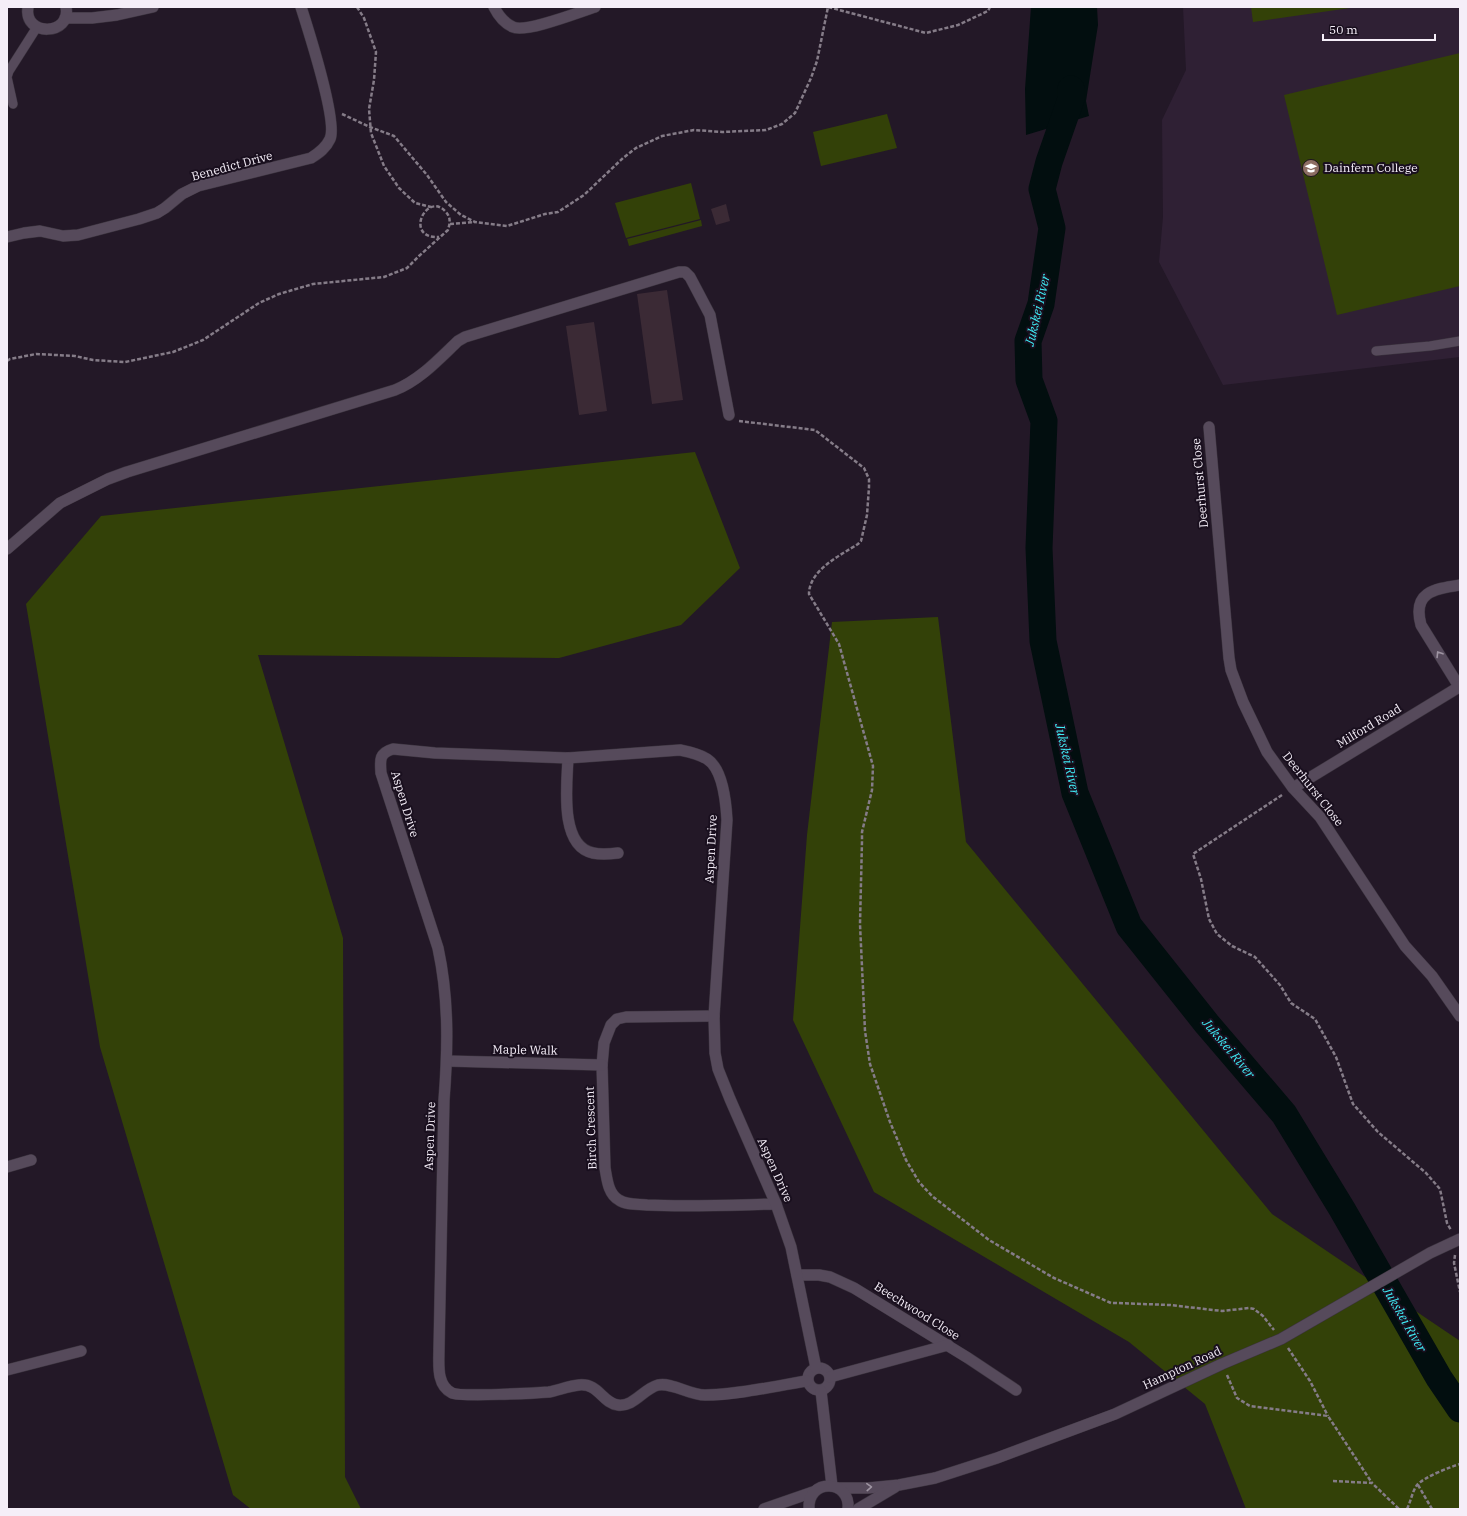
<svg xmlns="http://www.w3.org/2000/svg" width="1467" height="1516" viewBox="0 0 1467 1516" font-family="'IBM Plex Serif',serif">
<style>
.built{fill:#2f2034}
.green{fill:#334108}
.water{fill:#020e0f}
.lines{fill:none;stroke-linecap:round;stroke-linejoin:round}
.river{stroke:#020e0f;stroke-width:27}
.building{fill:#3b2a35}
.service-casing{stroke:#3b333e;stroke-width:10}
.minor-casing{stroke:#3b333e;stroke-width:12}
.tertiary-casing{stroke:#3b333e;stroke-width:12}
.path{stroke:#857c88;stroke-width:2.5;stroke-dasharray:4 2;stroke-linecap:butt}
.service{stroke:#564a5b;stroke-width:9}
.minor{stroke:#564a5b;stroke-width:11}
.tertiary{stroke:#564a5b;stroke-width:11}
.oneway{stroke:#9e94a2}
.labels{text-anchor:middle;stroke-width:4;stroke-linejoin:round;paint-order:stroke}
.street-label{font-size:12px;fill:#f5eef8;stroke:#190f1e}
.poi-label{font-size:12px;fill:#f5eef8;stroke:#190f1e;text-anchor:start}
.water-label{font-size:13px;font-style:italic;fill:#3fecf6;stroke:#190f1e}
</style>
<rect width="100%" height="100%" fill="#231827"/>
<path class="built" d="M1183,7h277v350l-237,28 -64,-123 4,-45 -1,-97 24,-50z"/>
<g class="green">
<path d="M1251,7h106l-104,15z"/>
<path d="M1460,53v233l-123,29 -53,-220z"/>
<path d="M887,114l10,34 -76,18 -8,-34z"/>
<path d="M691,183l9,36 -74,19 -11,-35z"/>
<path d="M701,220l1,6 -73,20 -2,-7z"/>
<path d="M695,452l45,116 -59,57 -122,33 -301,-3 85,283 2,539 16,32h-110l-18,-14 -133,-448 -74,-443 75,-88z"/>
<path d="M938,617l28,225 306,372 188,127v168h-214l-41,-105 -76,-62 -255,-150 -81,-172 14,-185 25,-213z"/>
</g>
<path class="water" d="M1031,7h66l1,18 -12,76 3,15 -63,19 -1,-46z"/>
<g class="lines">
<path class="river" d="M1071,89v10l-22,63 -7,27 10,39 -11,76 -13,37 1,39 15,41 -5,127 4,93 32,152 54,133 78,98 77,90 58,95 97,169 21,31"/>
</g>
<g class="building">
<path d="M726,204l4,17 -14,4 -5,-16z"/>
<path d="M667,290l16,110 -31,4 -15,-110z"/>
<path d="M594,322l13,89 -28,4 -13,-89z"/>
</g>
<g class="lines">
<g class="service-casing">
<g id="service">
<path d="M13,104l-6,-27 2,-6 28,-44"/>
<path d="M1376,351l54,-5 30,-5"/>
</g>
</g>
<g class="minor-casing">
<g id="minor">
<path d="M28,7c-5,30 44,29 38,0"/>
<path d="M494,7c4,8 10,16 19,20 13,6 66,-15 82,-20"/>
<path d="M65,18h27l25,-3 36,-8"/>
<path d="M7,237l17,-4 16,-2 23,5 15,-1 61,-16 18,-6 8,-5 17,-14 16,-8 113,-28c8,-5 15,-10 19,-19 8,-17 -22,-110 -29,-132"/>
<path d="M1209,427l20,231 2,12 12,32 24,50 26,36 27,29 85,129 27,30 28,40"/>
<path d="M7,549l53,-46 48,-24 19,-7 268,-82c25,-10 44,-31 63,-49l7,-4 214,-65h6l5,5 20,38 19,100"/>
<path d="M1460,585c-26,4 -48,7 -39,40l39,63"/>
<path d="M568,758c-1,26 -9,88 25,95 9,2 17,1 25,0"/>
<path d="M1293,788l166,-101"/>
<path d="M714,1016l-88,1 -9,2 -6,6 -7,18 -2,22 3,103c2,11 3,26 14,32 7,5 19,4 28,5 42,2 86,0 129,-1"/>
<path d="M447,1061l155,4"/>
<path d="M7,1167l24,-7"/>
<path d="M797,1275h22l11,2 24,11 114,70 48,32"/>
<circle cx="819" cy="1379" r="11"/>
<path d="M7,1370l74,-19"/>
<path d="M830,1377l118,-32"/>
<path d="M807,1381c-33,5 -69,14 -102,14 -16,0 -33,-13 -47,-10 -15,4 -24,22 -40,20 -16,-2 -19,-22 -39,-20 -10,1 -20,5 -30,7 -12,1 -89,5 -97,1 -16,-8 -13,-29 -13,-44l5,-249c4,-52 5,-101 -6,-152l-57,-175c-1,-13 -2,-20 12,-24l42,4 133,5 112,-8c10,2 19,4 27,9 16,10 19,43 20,61l-13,196 1,37 3,16 12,30 46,105 15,43 25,121"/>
<path d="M821,1391l11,95"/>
</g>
</g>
<g class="tertiary-casing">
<g id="tertiary">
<path d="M838,1488h30l31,-3 36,-7 62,-20 118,-44 107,-50 59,-25 149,-86 30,-14"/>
<path d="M764,1509l49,-17"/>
<path d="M809,1509c-2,-31 42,-30 39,0"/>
<path d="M858,1509l37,-22"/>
</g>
</g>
<g class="path">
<path d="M357,7l7,11 12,34 -2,28 -5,29 2,24 13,33 15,22 16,15 16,4"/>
<path d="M342,114l28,13 24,9 33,39 19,27 15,13 14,7 32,4 38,-12 13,-2 26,-17 39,-37 13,-10 26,-12 32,-6 28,2 44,-2 16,-6 13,-11 16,-35 6,-17 11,-54 98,26 32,-8 30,-14 2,-4"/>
<path d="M450,224l25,-2"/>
<path d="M7,361l3,-2 26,-5 39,2 18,4 32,2 48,-10 30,-12 56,-37 20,-9 34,-10 71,-7 23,-9 12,-12 29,-26c2,-7 3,-12 -2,-18 -19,-22 -43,27 -7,25"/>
<path d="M739,421l76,9 49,38 5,11v8l-2,28 -6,26 -3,3c-17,11 -49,26 -49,50l30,50 34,122 -1,24 -10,42v9l-2,83 5,107 5,33 20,58 16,38 13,22 13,14 57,44 65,38 32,14 25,11h5l54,2 52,6 27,-3 5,1 9,7 11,14"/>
<path d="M1282,795l-89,59 8,25 8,40 8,15 15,12 23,11 25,28 11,18 24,16 21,38 17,47 25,28 48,41 14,16 7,34 4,7"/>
<path d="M1455,1255l-1,8 6,29"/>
<path d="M1288,1348l22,33 18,35"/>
<path d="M1227,1375l10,23 13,8 78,10 44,67"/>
<path d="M1333,1481l39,2 27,26"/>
<path d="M1418,1485l14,24"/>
<path d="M1407,1509c4,-8 5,-17 10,-24 7,-8 33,-18 43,-21"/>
</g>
<use href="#service" class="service"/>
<use href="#minor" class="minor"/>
<use href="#tertiary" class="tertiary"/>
</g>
<defs><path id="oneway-chevron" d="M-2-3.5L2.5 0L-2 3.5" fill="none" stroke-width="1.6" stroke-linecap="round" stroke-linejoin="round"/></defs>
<g class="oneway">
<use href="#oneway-chevron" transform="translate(1439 654) rotate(-122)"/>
<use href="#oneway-chevron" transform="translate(869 1487) rotate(-3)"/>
</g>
<defs>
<g id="school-disc" transform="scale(0.9)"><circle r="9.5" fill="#8d6e63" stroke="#190f1e"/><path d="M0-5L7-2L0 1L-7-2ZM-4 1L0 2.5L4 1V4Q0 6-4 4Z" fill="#fff"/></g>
</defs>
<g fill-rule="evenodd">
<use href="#school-disc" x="1311" y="168"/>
</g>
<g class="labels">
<g class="street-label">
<text transform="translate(232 166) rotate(-15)" y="4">Benedict Drive</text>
<text transform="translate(1200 483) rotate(-95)" y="4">Deerhurst Close</text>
<text transform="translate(1369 726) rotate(-31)" y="4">Milford Road</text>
<text transform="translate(1313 789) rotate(52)" y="4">Deerhurst Close</text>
<text transform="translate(405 804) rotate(73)" y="4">Aspen Drive</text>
<text transform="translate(711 849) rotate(-87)" y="4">Aspen Drive</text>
<text transform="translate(525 1050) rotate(1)" y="4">Maple Walk</text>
<text transform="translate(591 1128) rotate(-92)" y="4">Birch Crescent</text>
<text transform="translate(430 1136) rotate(-88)" y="4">Aspen Drive</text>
<text transform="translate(775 1170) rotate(66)" y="4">Aspen Drive</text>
<text transform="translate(917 1311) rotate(32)" y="4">Beechwood Close</text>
<text transform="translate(1182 1368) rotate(-25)" y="4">Hampton Road</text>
</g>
<g class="poi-label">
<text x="1324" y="172">Dainfern College</text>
</g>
<g class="water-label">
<text transform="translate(1037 310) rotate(-77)" y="5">Jukskei River</text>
<text transform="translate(1068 759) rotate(77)" y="5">Jukskei River</text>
<text transform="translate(1229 1048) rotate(50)" y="5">Jukskei River</text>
<text transform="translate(1405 1319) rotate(60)" y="5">Jukskei River</text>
</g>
</g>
<rect width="1467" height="1516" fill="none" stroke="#f5eef8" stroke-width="16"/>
<path d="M1323 34v6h112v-6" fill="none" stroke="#f5eef8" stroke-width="2"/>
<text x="1329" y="34" font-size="12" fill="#f5eef8" stroke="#190f1e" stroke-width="3" paint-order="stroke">50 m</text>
</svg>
